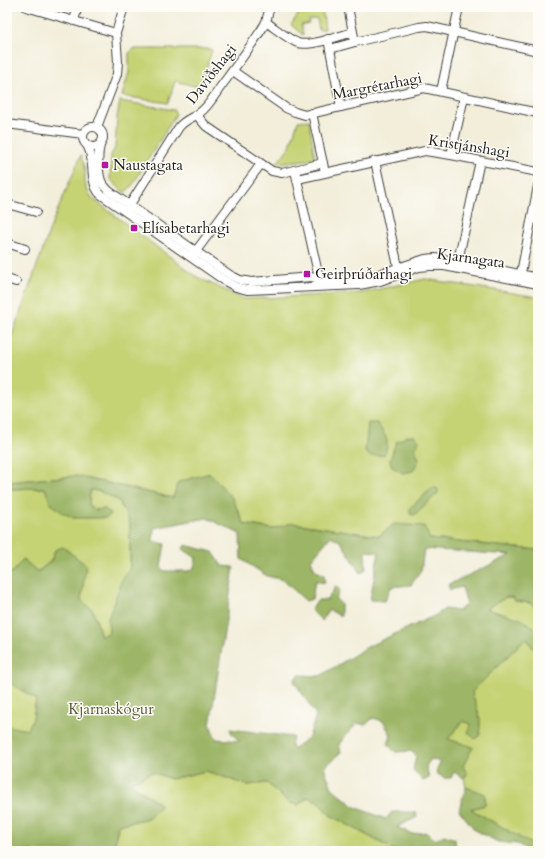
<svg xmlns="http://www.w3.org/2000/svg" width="545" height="858" viewBox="0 0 545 858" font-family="Cardo,serif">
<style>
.green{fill:#c5d375;stroke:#707848}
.forest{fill:#9cb566;stroke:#5c6841;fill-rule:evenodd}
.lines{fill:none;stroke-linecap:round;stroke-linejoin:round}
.minor-casing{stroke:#3c3c38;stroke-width:10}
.minor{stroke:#fff;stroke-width:8}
.poi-dot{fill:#b5179e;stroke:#fdfcf7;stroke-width:1.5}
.labels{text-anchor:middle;stroke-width:3;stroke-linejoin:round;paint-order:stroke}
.street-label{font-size:15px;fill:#1c1c1c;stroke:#fdfcf7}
.poi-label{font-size:15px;fill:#1c1c1c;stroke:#fdfcf7;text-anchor:start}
.park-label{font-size:15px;fill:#575c3b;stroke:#fdfcf7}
</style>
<rect width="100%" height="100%" fill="#fdfcf7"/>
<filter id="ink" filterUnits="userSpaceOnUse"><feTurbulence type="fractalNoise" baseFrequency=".025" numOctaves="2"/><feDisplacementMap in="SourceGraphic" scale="8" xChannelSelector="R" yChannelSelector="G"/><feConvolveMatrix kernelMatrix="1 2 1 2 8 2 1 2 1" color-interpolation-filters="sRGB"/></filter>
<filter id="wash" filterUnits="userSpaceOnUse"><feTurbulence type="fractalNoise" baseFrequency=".012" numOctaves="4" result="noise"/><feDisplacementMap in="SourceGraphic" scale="16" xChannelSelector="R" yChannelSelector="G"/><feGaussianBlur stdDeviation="0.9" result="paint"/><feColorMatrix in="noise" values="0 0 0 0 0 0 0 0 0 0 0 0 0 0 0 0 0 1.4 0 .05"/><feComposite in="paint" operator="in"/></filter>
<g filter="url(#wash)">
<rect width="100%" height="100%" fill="#f2eeda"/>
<g class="green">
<path d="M303,7h19l3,22 -6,1 -2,-11 -8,1v3l-8,2 2,10 -12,-10z"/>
<path d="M133,49h77l2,1 -9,30 -8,6 -20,-5 -7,22 -46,-7 7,-24v-19z"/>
<path d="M120,101l54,9 2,4 -44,72 -8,7 -14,-14 1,-24 4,-7 2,-31z"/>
<path d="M309,120l6,39 -38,4 13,-17 8,-25z"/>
<path d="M81,155l4,16v11l1,6 7,11 104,78 47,22 117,-6 64,-14 113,18v253l-108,-11 -36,-15 -14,12 -88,-13 -19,6 -29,-5 -12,-26h-59l-97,-22 -69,6v-133l46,-128z"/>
<path d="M45,488l29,30 31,-9 -10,1 -6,-5 1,-15 9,1 20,10 11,22v44l-9,15 -12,51 -8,3 -8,-26 -12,-10 5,-35 -31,-15 -4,11 -14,11h-24l-6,1v-84z"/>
<path d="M506,597h7l3,4 15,2 7,8v19l-53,-21z"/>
<path d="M526,638c5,7 16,17 10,26l2,7v177l-68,-39 15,-4v-11l-19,-7 -2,-9 3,-4 -19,-35 15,-18 8,3 9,-5 -8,-27z"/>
<path d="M7,679l5,5 24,15 -3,20 -6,11 -20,-4z"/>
<path d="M206,771l41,14 20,-2 21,19 10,3 10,-8 9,4 13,14 66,36h-274v-2l-7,-5 3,-19 30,-7 -18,-35 22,-11 19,7z"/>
</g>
<g class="forest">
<path d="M368,423h9c8,12 14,18 7,32l-14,1 -5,-4z"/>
<path d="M414,435l5,6 -4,8 4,10 -6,12 -10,2 -11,-6 -2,-7 6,-18 11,-6z"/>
<path d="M210,473l22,25 12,26 29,5 19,-6 87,13 15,-12 30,2 6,13 108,11v61l-7,-8 -16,-2 -2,-4h-7l-20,12 33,9 18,11 1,1v25l-12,-17 -54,54 8,27v16l-5,4 -7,-7 3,-8 -8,-3 -15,18 25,8 -10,19 4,8 -3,4 -10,-6 -3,6h-7l-8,-5 4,-11 -9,-3 -5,7 3,12 -6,3 -10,-11 3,-14 -5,-5 -16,1 -7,-7 3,-10 -8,-14 -10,-3 -8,7 -8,-2 -18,21 2,8 -17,16 8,20 23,19 31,12 6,-7h24l1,5 -20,10 15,7 13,-2 11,8 8,-5 11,4 1,12h-60l-66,-36 -13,-14 -9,-4 -10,8 -10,-3 -21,-19 -20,2 -41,-14 -35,8 -19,-7 -22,11 31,22 -13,13 -30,7 -3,19 7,5v2h-115v-125l20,4 6,-11 3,-20 -24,-15 -5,-5v-106l6,-1 10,-13 15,13 13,-11 4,-11 8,-3 23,18 -5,35 12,10 8,26 8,-3 -1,-14 13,-37 9,-15v-44l-11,-22 -20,-10 -9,-1 -1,15 6,5 10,-1 6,5 -5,4h-32l-11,-5 -13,-10 -5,-15 -38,1v-7l69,-6 97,22 5,-16zM207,518l33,16 1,25 26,17 16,4 23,21 6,-2 3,-18 10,2 -1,-8 -9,-5 -4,-10 20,-24 10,6 20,31 5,-4 -1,-18 14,1 -9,48 15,1 6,-14 20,-2 10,-14 3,-22 87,6 -63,30 2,5 12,-3 5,17 -9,7 -13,-2 -9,6 -67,31 -49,30 -22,-1 -4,6 22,34 -7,22 -15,12 -3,-4 2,-8 -63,-8 2,5 8,7 -24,-2 -6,-14 24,-158 -12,-1 -9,-14 -28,-7 -2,4 13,9 -2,10 -5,3h-25l-3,-5 4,-22 -12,-3 1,-13z"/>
<path d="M433,487l5,2v4l-24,22 -4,-1v-6z"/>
<path d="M336,586l4,4 -4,9 5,5v12l-12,-6 -7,11 -11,-11 7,-10h9z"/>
<path d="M466,787l19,7v11l-14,4 67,39v3h-9l-11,-7 -20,-2 -23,-12 -16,-20z"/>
</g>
</g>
<g filter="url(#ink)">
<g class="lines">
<g class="minor-casing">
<g id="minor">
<path d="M26,7l90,26"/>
<path d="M348,7l7,35 64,-15 8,-1 111,25"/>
<path d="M74,20l4,-13"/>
<path d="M266,22c9,6 22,17 32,21 12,4 42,-7 55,-11"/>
<path d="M328,39l13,68"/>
<path d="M330,49l25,-7"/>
<path d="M233,71l53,37 9,4 10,3 119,-27 114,25"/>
<path d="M441,91l18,-84"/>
<path d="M312,113l12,55"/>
<path d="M198,115l2,4 6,7 66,45 10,2 41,-10"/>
<path d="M7,124l76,10"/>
<circle cx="93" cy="137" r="10"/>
<path d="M97,127l20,-53 1,-12 -2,-29 8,-26"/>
<path d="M101,143c-4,9 -3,28 0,38 2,4 5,7 8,10l121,84 10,5 11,2 60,-5 16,3 31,-2 18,-3 49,-16 10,-1 23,3 80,17"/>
<path d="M87,145c9,15 1,35 13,49l125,87 11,6 11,3 112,-5 21,-4 39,-14 11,-1h14l94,18"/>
<path d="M451,155l13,-58"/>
<path d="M375,161l24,110"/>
<path d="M296,175l24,107"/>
<path d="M297,179l128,-28 26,4 87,17"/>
<path d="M7,204l29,8"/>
<path d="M127,209l52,-82c7,-9 18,-10 25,-18 7,-7 12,-16 18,-24 15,-20 30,-40 43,-61 3,-5 2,-12 6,-17"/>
<path d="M7,243l18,6"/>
<path d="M193,255l68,-91"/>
<path d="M457,265l23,-104"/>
<path d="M520,278l18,-92"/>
<path d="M7,279l9,3"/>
</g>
</g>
<use href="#minor" class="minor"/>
</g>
</g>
<g class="poi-dot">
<rect x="101" y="161" width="8" height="8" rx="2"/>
<rect x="130" y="224" width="8" height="8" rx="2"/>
<rect x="303" y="270" width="8" height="8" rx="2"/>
</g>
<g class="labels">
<g class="street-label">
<text transform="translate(211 74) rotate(-52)" y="5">Daviðshagi</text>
<text transform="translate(377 86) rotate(-11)" y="5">Margrétarhagi</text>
<text transform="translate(469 146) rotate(9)" y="5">Kristjánshagi</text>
<text transform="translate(471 258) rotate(8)" y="5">Kjarnagata</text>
</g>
<g class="poi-label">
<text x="113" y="170">Naustagata</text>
<text x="142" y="233">Elísabetarhagi</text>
<text x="315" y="279">Geirþrúðarhagi</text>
</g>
<g class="park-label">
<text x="111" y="714">Kjarnaskógur</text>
</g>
</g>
<rect width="545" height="858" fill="none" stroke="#fdfcf7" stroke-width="24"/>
</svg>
